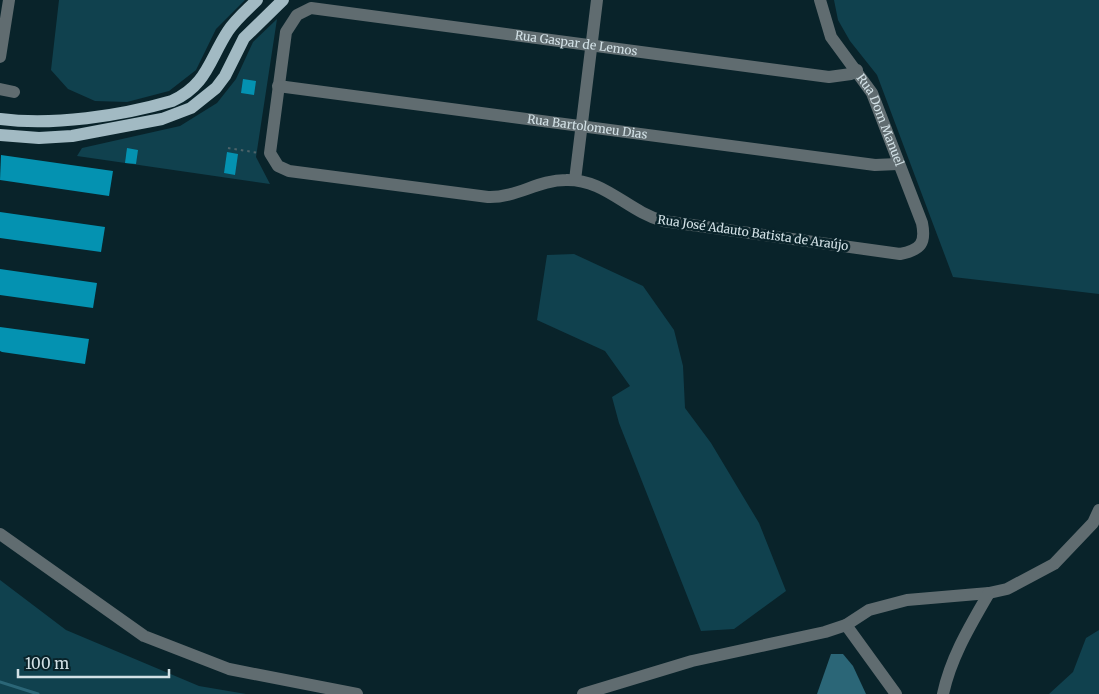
<svg xmlns="http://www.w3.org/2000/svg" width="1099" height="694" viewBox="0 0 1099 694" font-family="Merriweather,serif">
<style>
.green{fill:#10414e}
.water{fill:#2b6677}
.lines{fill:none;stroke-linecap:round;stroke-linejoin:round}
.stream{stroke:#2b6677;stroke-width:3}
.building{fill:#0492b1}
.path{stroke:#4d6369;stroke-width:2;stroke-dasharray:2.5 4;stroke-linecap:butt}
.minor{stroke:#606c70;stroke-width:12}
.major{stroke:#a2bac3;stroke-width:12}
.labels{text-anchor:middle;stroke-width:5;stroke-linejoin:round;paint-order:stroke}
.street-label{font-size:12px;fill:#d2e1e6;stroke:#09232a}
</style>
<rect width="100%" height="100%" fill="#09232a"/>
<g class="green">
<path d="M59,0h186l-29,29 -20,41 -27,21 -42,11 -32,-1 -27,-12 -17,-19z"/>
<path d="M834,0h265v294l-146,-17 -76,-202 -27,-34 -12,-21z"/>
<path d="M277,19l-21,138 14,27 -193,-28 5,-8 98,-22 37,-23 19,-24 17,-37z"/>
<path d="M574,254l69,32 31,44 9,36 2,42 26,35 48,80 27,68 -52,38 -33,2 -82,-208 -7,-26 18,-11 -25,-35 -68,-31 10,-65z"/>
<path d="M0,580l66,50 133,56 47,8h-246z"/>
<path d="M1099,630v64h-50l24,-22 13,-34z"/>
</g>
<path class="water" d="M831,654h12l10,12 13,28h-49z"/>
<g class="lines">
<path class="stream" d="M0,682l38,12"/>
</g>
<g class="building">
<path d="M243,79l13,2 -2,14 -13,-2z"/>
<path d="M127,148l11,2 -2,14 -11,-1z"/>
<path d="M227,152l11,2 -3,21 -11,-2z"/>
<path d="M1,155l112,16 -4,25 -109,-16z"/>
<path d="M0,212l105,15 -4,25 -101,-14z"/>
<path d="M0,269l97,14 -4,25 -93,-13z"/>
<path d="M0,327l89,12 -4,25 -83,-12 -2,-1z"/>
</g>
<g class="lines">
<path class="path" d="M228,148l31,5"/>
<g class="minor">
<path id="s1" d="M820,0l11,37 41,56 50,130c4,20 -1,27 -22,31l-237,-33c-36,-10 -58,-42 -97,-41 -28,0 -50,18 -78,17l-199,-26 -11,-5 -8,-13 16,-121 11,-17 14,-7 518,69 22,-3 6,-4"/>
<path d="M0,57l9,-57"/>
<path id="s2" d="M278,86l597,79 23,-1"/>
<path d="M0,89l14,3"/>
<path d="M575,180l22,-180"/>
<path d="M0,534l144,102 85,33 128,25"/>
<path d="M846,625l50,69"/>
<path d="M583,694l109,-33 133,-29 21,-7 23,-15 38,-10 82,-7 18,-4 47,-25 39,-41 6,-13"/>
<path d="M943,694c8,-37 27,-68 46,-101"/>
</g>
<g class="major">
<path d="M0,119c53,7 120,-3 172,-18 35,-16 37,-41 56,-70 8,-12 19,-21 29,-31"/>
<path d="M0,135l39,3 33,-2 90,-17 29,-11 25,-20 9,-12 19,-38 39,-38"/>
</g>
</g>
<g class="labels">
<g class="street-label">
<text dy="4" stroke="none"><textPath href="#s1" startOffset="1372">Rua Gaspar de Lemos</textPath></text>
<text dy="4" stroke="none"><textPath href="#s1" startOffset="136">Rua Dom Manuel</textPath></text>
<text dy="4" stroke="none"><textPath href="#s2" startOffset="312">Rua Bartolomeu Dias</textPath></text>
<text transform="translate(753 233) rotate(8)" y="4">Rua José Adauto Batista de Araújo</text>
</g>
</g>
<path d="M18 669v8h151v-8" fill="none" stroke="#d2e1e6" stroke-width="2.5"/>
<text x="25" y="669" font-size="15" fill="#d2e1e6" stroke="#09232a" stroke-width="4" paint-order="stroke">100 m</text>
</svg>
